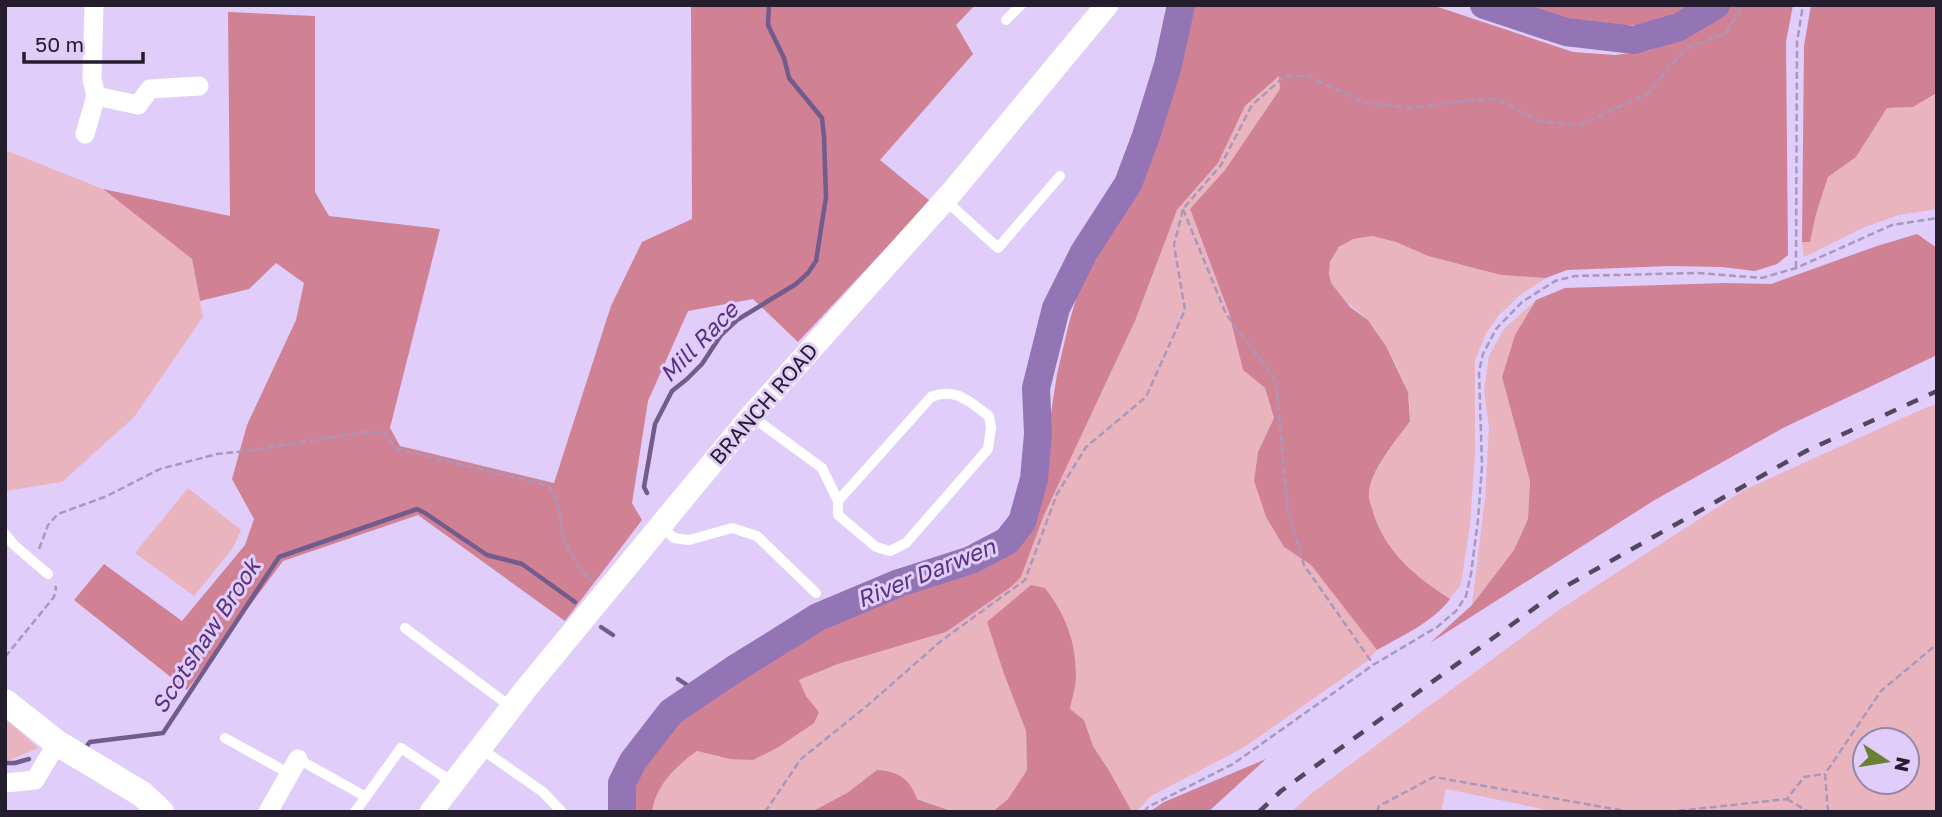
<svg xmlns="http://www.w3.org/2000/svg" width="1942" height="817" viewBox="0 0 1942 817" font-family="'Golos Text',sans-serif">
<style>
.green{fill:#eab4bf;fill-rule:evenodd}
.forest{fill:#d08194}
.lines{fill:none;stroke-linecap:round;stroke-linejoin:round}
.stream{stroke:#725b8d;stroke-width:4.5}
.river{stroke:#9375b6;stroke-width:28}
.path{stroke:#a898bc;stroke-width:2.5;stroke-dasharray:7 3.5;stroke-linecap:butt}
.service{stroke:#fff;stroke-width:10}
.minor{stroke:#fff;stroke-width:19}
.tertiary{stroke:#fff;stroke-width:23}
.secondary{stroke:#fff;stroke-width:26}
.rail{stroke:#51475e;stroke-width:4.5;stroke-dasharray:12 12;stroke-linecap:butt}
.labels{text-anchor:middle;stroke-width:6;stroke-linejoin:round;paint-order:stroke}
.street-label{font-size:21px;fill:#241d2d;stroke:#e0cdf9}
.water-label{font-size:23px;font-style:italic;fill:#593180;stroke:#e0cdf9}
</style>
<rect width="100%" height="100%" fill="#e0cdf9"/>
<g class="green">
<path d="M1280,75v14l-55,81 -35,40 39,103 14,57 22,18 9,31 -16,33 -4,28 12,37 18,30 27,18 66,85 -11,12 -123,86 -92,48 -15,16h-4l-22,-40 -17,-26 -9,-26 -14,-11c2,-11 6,-22 6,-33 0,-34 -10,-61 -31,-88l-58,34 17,52 22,57 1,39 -19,29 -16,13h-38l-37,-14 -40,-28 -30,23 -36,19h-159c4,-27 23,-45 45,-61l33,8 89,-47 -13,-16 -8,-15 40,-17 108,-32 65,-45 10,-10 23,-62 91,-194 42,-111 41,-47 27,-57z"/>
<path d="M1937,94v115l-38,6 -34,12 -61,30 -2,-15 8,-1 6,-27 12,-37 28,-20 31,-49 26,-1z"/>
<path d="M5,150l98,39 89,70 11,58 -69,100 -72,65 -57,9z"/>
<path d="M1372,236l24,6 32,14 73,19 45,3 -26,17 -21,20 -14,20 -10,26v92l-5,72 -9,59 -11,15c-34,-22 -65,-47 -77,-87 -1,-5 -4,-11 -4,-16 -1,-23 28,-56 41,-75 0,-8 0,-18 -2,-27 -3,-15 -30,-65 -41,-75 -13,-12 -32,-22 -37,-39 -5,-17 9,-38 26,-42 5,-1 11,-1 16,-2z"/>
<path d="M1536,300l-21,35 -13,42 28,104 -2,38 -14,31 -42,55 13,-107 4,-70 -5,-38 5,-34 14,-26z"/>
<path d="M1937,404v408h-380l-111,-23 -5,23h-150l21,-19 244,-181 188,-122 181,-82zM1907,740v42h-42v-42z"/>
<path d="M188,488l53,42 -8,18 -39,48 -59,-43z"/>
<path d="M5,718l33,30 -33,14z"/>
</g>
<g class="forest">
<path d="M691,5h284l-19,20 17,29 -93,106 50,41 -132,141 -45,-43 -65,12 -40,90 -16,102 10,17 -77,101 -147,-106 -135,46 -96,129 -113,-90 30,-36 78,57 63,-76 9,-26 -22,-40 15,-54 49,-105 8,-37 -28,-20 -27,26 -49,12 -8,-42 -89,-70 127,27 -2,-204 87,4v176l14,24 111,13 -50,199 10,18 154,37 57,-177 31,-64 50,-23z"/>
<path d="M1192,5h240l141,47 42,3 33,-4 32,-12 44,-28 3,-6h66l-7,37 2,213 -11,9 -22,7 -33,-4 -52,-1 -103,4 -21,8 -45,-3 -73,-19 -32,-14 -24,-6 -19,3 -14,8 -9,15 -1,12 2,9 19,24 18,13 18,26 22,46 2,29c-13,19 -42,51 -41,75 0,5 3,11 4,16 12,40 43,65 77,87 -17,23 -48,37 -73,51l-66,-85 -27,-18 -18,-30 -12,-36 4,-29 16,-34 -9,-30 -22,-18 -14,-57 -39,-104 35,-39 55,-81 -1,-13 -34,30 -27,57 -41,47 -42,111 -91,194 -23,62 -10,10 -65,45 -108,32 -39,16 7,16 13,16 -5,11 -37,25 -24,12 -23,-1 -33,-8c-22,16 -41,34 -45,61h-22l-3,-10 2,-21 12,-25 26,-26 159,-109 137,-50 41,-20 20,-23 14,-30 19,-124 12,-51 11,-38 63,-104 18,-50 22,-97z"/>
<path d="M1507,5h182l-21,14 -27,6h-63z"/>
<path d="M1811,5h126v88l-24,14 -26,1 -31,49 -28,20 -12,37 -6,28h-8l2,-196z"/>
<path d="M1917,234l20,14v107l-154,73 -130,73 -223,142 42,-38 42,-55 14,-31 2,-38 -28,-104 13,-42 21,-35 29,-12 160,-5 46,1 106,-38z"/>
<path d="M1031,585l14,3c21,27 31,54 31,88 0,11 -4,22 -6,33l14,11 9,26 17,26 22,40h-140l16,-13 19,-29 -1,-39 -22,-57 -17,-52z"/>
<path d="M1266,759l-58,53h-59l15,-10z"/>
<path d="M877,770c21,1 33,9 40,29l37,13h-143l36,-19z"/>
</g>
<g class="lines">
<g class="stream">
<path d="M647,493l-3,-6 11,-63 17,-33 15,-12 15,-15 19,-29 16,-15 59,-36 12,-11 8,-12 10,-64 -2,-60 -2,-19 -33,-40 -5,-20 -16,-33 1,-20"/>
<path d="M601,627l12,8"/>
<path d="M678,679l21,14"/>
<path d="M86,747l4,-5 73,-9 116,-176 138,-48 8,4 62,42 35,9 53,38"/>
<path d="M5,763h10l14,-4"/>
</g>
<g class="river">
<path d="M1484,5l82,27 68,8 45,-13 37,-22"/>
<path d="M622,812v-29l11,-22 38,-49 62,-42 85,-53 81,-34 72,-23 36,-19 15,-19 12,-43 4,-45 -2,-46 20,-80 28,-56 44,-68 18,-48 22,-71 13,-60"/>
</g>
<g class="path">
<path d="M1183,209l43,105 50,67 12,130 16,54 69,99"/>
<path d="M1796,268l1,-226 6,-37"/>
<path d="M39,549l9,-24 10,-11 49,-18 53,-27 57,-15 28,-3 120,-19h19l13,17 152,37 8,15 7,41 19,31 9,8"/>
<path d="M5,657l49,-60 2,-9 -1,-2"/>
<path d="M1787,799l22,13"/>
<path d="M765,812l36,-53 67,-54 73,-64 84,-61 32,-86 29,-47 60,-50 39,-87 -11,-65 9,-36 38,-44 31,-60 33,-29h23l55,26 49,6 52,-7 33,-2 42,22 41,4 67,-31 38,-45 41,-16 17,-28"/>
<path d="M1144,812l4,-5 85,-43 140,-99 64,-38 19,-16 10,-15 5,-22 7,-54 4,-54 -3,-95 4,-17 13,-25 26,-27 33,-21 20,-5 123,-3 64,5 34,-10 96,-43 45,-7"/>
<path d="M1377,812l2,-6 55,-29 197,35"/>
<path d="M1668,812l119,-13 17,-22 21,-3"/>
<path d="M1828,812l-3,-38 56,-83 56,-47"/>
</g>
<g class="service">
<path d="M1006,20l15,-15"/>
<path d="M945,200l53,48 62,-72"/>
<path d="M751,416l71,52 16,33v14l38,32 14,4 16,-8 82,-94 3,-21 -2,-12c-19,-14 -33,-29 -58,-19l-93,104"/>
<path d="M661,526l13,12 15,2 43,-12 25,8 59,57"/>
<path d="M5,534l9,11 34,29"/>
<path d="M405,628l106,79"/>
<path d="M225,738l65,36"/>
<path d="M480,748l63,44 19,20"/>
<path d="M298,759l68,38"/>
<path d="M355,812l46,-64 51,34"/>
</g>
<g class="minor">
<path d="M96,96l42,9 12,-16 49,-3"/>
<path d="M85,134l11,-38 -4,-17 2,-74"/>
<path d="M5,783l30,-3 22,-37"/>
<path d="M268,812l30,-53"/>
</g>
<path class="tertiary" d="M431,812l94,-122 226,-274 201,-224 155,-187"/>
<path class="secondary" d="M5,702l52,41 85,51 19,18"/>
<path class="rail" d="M1259,812l22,-21 280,-202 245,-138 131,-60"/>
</g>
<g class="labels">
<g class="street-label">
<text transform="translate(764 404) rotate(-49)" y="7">BRANCH ROAD</text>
</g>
<g class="water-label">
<text transform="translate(699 342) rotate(-46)" y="8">Mill Race</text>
<text transform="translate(926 573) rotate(-22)" y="8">River Darwen</text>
<text transform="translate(206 636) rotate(-57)" y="8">Scotshaw Brook</text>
</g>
</g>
<rect width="1942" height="817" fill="none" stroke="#241d2d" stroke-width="14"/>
<g transform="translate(1886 761) rotate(102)"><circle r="33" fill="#e0cdf9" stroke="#9587a7" stroke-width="2"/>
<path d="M0-5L12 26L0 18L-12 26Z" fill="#688033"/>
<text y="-10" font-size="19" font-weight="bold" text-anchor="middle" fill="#241d2d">N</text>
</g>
<path d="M24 52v10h119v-10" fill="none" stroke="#241d2d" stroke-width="3.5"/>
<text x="35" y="52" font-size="21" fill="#241d2d" stroke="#e0cdf9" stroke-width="5" paint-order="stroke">50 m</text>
</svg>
